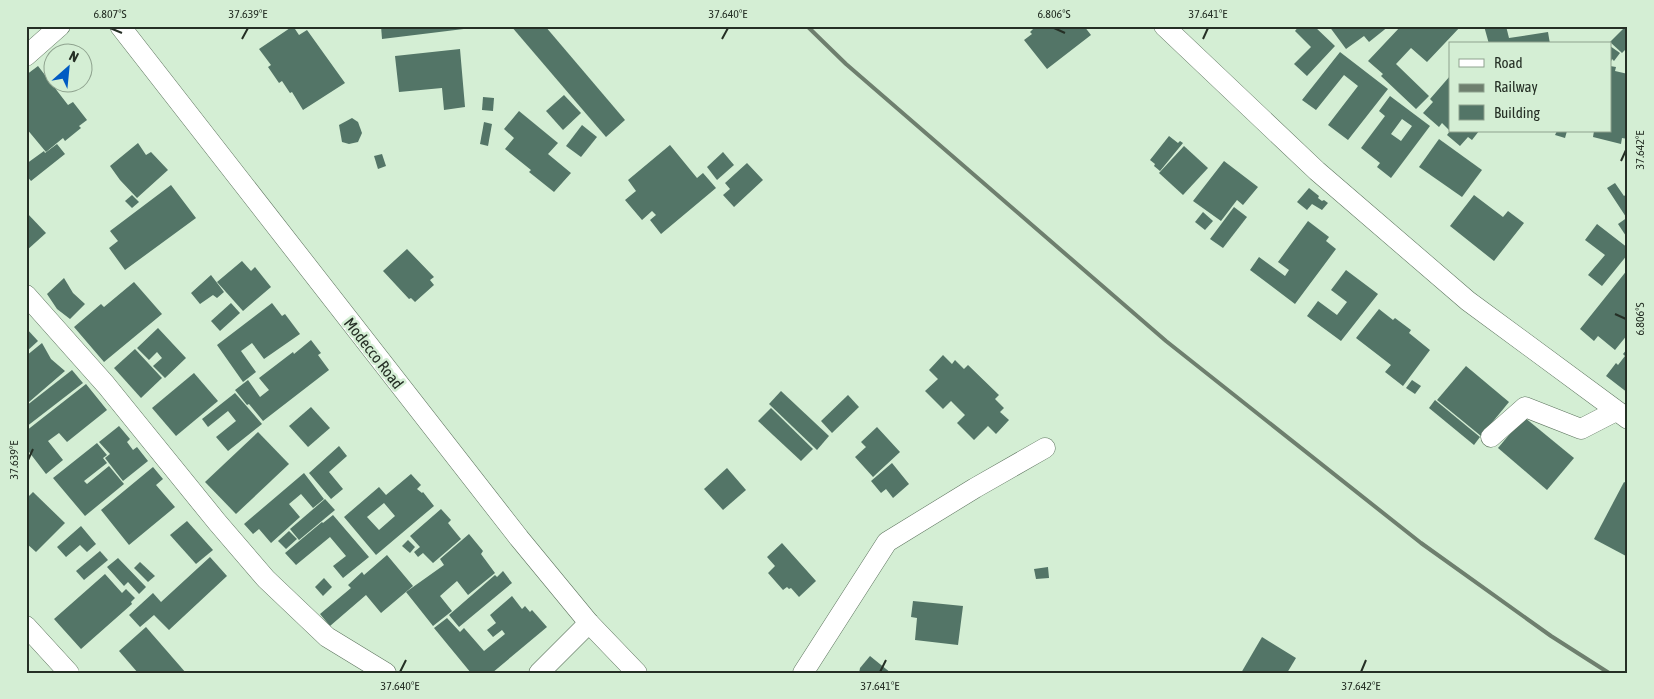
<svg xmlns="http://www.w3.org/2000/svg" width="1654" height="699" viewBox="0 0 1654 699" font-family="'Asap Condensed',sans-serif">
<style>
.building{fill:#537567;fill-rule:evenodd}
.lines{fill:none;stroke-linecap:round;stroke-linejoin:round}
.minor-casing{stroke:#5c735d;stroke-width:21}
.minor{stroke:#fff;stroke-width:20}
.rail{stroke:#6e7f6e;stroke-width:4}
.ticks{fill:none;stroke:#252f25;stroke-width:2}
.labels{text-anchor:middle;stroke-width:5;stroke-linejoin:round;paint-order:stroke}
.street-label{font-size:16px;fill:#252f25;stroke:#d4eed4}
.neatline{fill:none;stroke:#252f25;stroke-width:2}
.ticks-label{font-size:12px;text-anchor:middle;fill:#252f25}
</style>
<rect width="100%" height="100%" fill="#d4eed4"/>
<g class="building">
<path d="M293,26l6,9 8,-5 38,53 -42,27 -11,-18 -2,1 -8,-12 -3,2 -11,-16 3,-2 -12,-16z"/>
<path d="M381,26h99v1l-98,12z"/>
<path d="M511,26h34l80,94 -19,17z"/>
<path d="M1036,26h48l7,9 -44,34 -23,-29 8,-6 -2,-2z"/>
<path d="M1299,26h15l21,20 -28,30 -13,-12 17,-17 -16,-16z"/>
<path d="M1329,26h60l-20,16 -5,-6 -18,13z"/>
<path d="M1401,26h60l-34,36 -16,-14 -15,16 33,32 -13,13 -35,-33 2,-2 -15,-13z"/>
<path d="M1484,26h22l3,12 39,-6 2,12h-61z"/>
<path d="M1626,26h2v21l-6,6 -12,-11z"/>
<path d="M1610,46l10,7 -6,8 -2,-2 -2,5z"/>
<path d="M460,49l5,58 -21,3 -2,-22 -43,4 -4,-36z"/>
<path d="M1340,52l48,37 -40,51 -20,-15 30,-39 -14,-11 -28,35 -14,-10z"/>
<path d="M38,66l30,39 5,-3 14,18 -8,6 2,2 -16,13 -2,-3 -17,14 -20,-24v-53z"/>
<path d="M1610,66l6,1 -1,4 13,3v34l-2,7h2v24l-6,-1 -1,6 -28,-7 1,-6h16z"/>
<path d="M1450,76v55l-8,-8 -3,4 -16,-14 10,-11 -3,-3z"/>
<path d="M564,95l17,18 -18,17 -17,-19z"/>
<path d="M1390,96l40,30 -39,52 -14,-11 3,-4 -19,-15 24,-32 -6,-5zM1402,119l10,7 -11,15 -10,-7z"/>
<path d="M483,97l11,1 -1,13 -11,-1z"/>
<path d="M519,111l39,32 -10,11 23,19 -17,19 -25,-20 2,-2 -26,-21 9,-11 -10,-9z"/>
<path d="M352,118l6,4 4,11 -4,9 -9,2 -7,-2 -3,-17z"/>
<path d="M484,122l8,2 -4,22 -8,-2z"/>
<path d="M582,125l15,12 -16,20 -15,-11z"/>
<path d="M1450,131h29l-7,9 -4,-3 -8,9 -13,-11z"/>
<path d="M1557,131h10l-2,7 -10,-3z"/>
<path d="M1169,136l9,7 2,-2 3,2 -23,28 -6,-5 1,-2 -5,-4z"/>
<path d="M1439,139l43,31 -20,27 -43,-30z"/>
<path d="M138,143l8,12 5,-3 17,18 -31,28 -17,-18 -10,-14z"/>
<path d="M57,144l8,10 -34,27 -5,-6v-11l18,-13 1,2z"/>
<path d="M670,145l27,33 6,-5 13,15 -55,46 -11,-14 6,-5 -4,-4 -10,9 -17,-20 11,-9 -8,-11z"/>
<path d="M1184,146l24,22 -25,27 -24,-22z"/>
<path d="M723,152l11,13 -17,15 -10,-13z"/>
<path d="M382,154l4,12 -8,3 -4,-13z"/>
<path d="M1224,161l34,26 -15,18 -6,-5 -16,21 -28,-20z"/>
<path d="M747,163l16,17 -29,27 -11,-12 7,-6 -5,-6z"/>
<path d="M1615,183l9,13 4,-3v23l-2,1 -19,-29z"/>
<path d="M171,185l25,33 -71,52 -16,-22 9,-7 -8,-10z"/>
<path d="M1309,188l10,8 -1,2 4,3 2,-1 4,3 -6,7 -10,-6 -5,6 -10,-8z"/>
<path d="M132,195l7,7 -7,6 -7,-7z"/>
<path d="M1474,195l29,22 5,-6 16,12 -30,38 -44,-35z"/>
<path d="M1234,207l13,10 -24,31 -13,-9z"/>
<path d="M26,212l20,21 -20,18z"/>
<path d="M1203,212l10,9 -8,9 -10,-8z"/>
<path d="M1628,217v22l-10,-15z"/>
<path d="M1308,221l21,16 -3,4 10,8 -41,55 -45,-34 9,-13 26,19 4,-6 -11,-8z"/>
<path d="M1597,224l31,24v6l-26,32 -14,-11 17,-20 -20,-15z"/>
<path d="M407,249l27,28 -4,3 4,5 -19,17 -4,-4 -2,1 -26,-28z"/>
<path d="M242,261l9,10 4,-4 16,20 -28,24 -26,-29z"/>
<path d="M1628,269v28l-3,4 3,3v30l-13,16 -17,-14 -4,5 -14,-12z"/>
<path d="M1346,270l32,24 -37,47 -34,-25 11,-15 19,14 10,-13 -16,-12z"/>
<path d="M211,275l13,17 -7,6 -4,-3 -13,9 -9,-11z"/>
<path d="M64,278l9,15 12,11 -15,15 -13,-10 -10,-15z"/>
<path d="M134,282l28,32 -58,48 -30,-35 27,-23 3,3z"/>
<path d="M231,303l9,10 -20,18 -9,-10z"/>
<path d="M272,303l10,13 3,-2 15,20 -36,25 -12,-16 -11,8 15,21 -13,10 -26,-37z"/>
<path d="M1379,309l14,11 2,-2 16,12 -2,3 21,17 -27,36 -18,-14 6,-7 -35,-27z"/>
<path d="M26,328l12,13 -12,11z"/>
<path d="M158,328l28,30 -21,20 -12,-12 9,-8 -5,-6 -8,8 -12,-12z"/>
<path d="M311,340l10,13 -3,2 11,15 -66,51 -14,-17 -2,1 -12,-15 13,-10 12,17 9,-7 -10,-12 34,-26 1,2z"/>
<path d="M42,343l9,16 14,12 -36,31 -3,-3v-43z"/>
<path d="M1628,348v45l-22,-17 10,-13 2,2 7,-9 -2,-2z"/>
<path d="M135,349l27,29 -21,20 -27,-30z"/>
<path d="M943,355l9,9 3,-4 9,9 4,-4 31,30 -4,4 9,9 -4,4 9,8 -13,14 -8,-8 -14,14 -17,-17 8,-8 -14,-14 -8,8 -18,-18 13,-12 -9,-9z"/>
<path d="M1466,366l43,36 -28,34 -44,-36z"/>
<path d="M72,370l11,13 -57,44v-21z"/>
<path d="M194,373l24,28 -42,35 -24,-28z"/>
<path d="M1412,380l9,6 -6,8 -9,-6z"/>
<path d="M86,384l21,26 -40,32 -8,-9 -11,8 15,19 -17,14 -20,-26v-17z"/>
<path d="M781,391l48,45 -12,14 -48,-46z"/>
<path d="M235,393l27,31 -34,27 -12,-14 20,-16 -8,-10 -20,16 -6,-8z"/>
<path d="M848,395l11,12 -27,26 -11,-12z"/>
<path d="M1435,400l45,37 -6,8 -45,-37z"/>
<path d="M311,407l19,21 -22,19 -19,-21z"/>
<path d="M771,408l42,41 -12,12 -43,-40z"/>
<path d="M1524,417l50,41 -27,32 -49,-42z"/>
<path d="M119,426l11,13 -3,3 6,8 4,-3 11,14 -25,20 -18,-23 5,-4 -11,-12z"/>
<path d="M877,427l23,25 -27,25 -18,-20 11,-10 -5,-5z"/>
<path d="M258,432l31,32 -53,50 -31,-32z"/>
<path d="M97,443l10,12 -4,3 4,5 -23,18 3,3 22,-18 15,18 -39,32 -32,-38z"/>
<path d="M339,446l8,10 -18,16 14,17 -12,10 -22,-26z"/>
<path d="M892,463l17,21 -16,14 -7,-9 -5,4 -10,-12z"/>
<path d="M153,467l10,12 -7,6 19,22 -46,38 -28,-35z"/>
<path d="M727,468l19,22 -23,20 -19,-21z"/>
<path d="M304,473l20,26 -11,9 -12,-14 -12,10 11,13 -29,26 -12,-14 -6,5 -9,-10z"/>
<path d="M411,474l10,11 -4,4 5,4 1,-1 11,14 -58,49 -32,-38 35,-30 7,8zM384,503l11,13 -16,14 -12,-13z"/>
<path d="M1624,482l4,2v69l-2,3 -32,-17z"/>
<path d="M33,492l32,31 -29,29 -10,-9v-44z"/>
<path d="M325,499l10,11 -36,30 -9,-11z"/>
<path d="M441,509l10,11 -3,3 13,16 -28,24 -10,-10 -5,4 -4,-5 6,-5 -10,-11z"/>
<path d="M333,515l36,42 -26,21 -10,-12 13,-10 -16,-19 -34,28 -11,-12 37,-31 1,1z"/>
<path d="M187,521l26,29 -17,14 -26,-29z"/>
<path d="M81,526l15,18 -9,8 -7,-7 -14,12 -9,-10z"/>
<path d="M289,531l8,8 -11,10 -8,-8z"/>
<path d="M469,534l14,17 -2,3 14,19 -27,22 -11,-14 -17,15 12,15 -19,15 -27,-34 38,-27 -4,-6z"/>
<path d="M408,540l7,7 -5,6 -8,-7z"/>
<path d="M782,543l34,38 -17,16 -8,-9 -2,1 -2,-2 -4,3 -15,-17 7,-7 -8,-9z"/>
<path d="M100,551l8,9 -24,20 -8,-9z"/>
<path d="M387,555l26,31 -32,27 -15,-18 -36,31 -10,-12 31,-26 -3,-3 14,-13 2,3z"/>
<path d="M210,557l17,19 -58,54 -15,-15 -14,12 -11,-12 24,-22 8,9z"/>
<path d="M118,558l28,29 -7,7 -11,-12 -4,4 -17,-19z"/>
<path d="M140,562l15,14 -7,6 -14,-14z"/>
<path d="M1048,567l1,11 -13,1 -2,-10z"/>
<path d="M503,571l9,12 -53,44 -10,-12 46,-40 2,2z"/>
<path d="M105,574l17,19 4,-4 9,9 -4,4 1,2 -51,45 -27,-30z"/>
<path d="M324,578l8,9 -9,9 -8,-9z"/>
<path d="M512,596l10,13 3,-3 5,6 2,-2 15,17 -55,46h-21l-37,-45 13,-10 13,14 4,-4 20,23 21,-17 -3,-4 -9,7 -6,-7 9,-7 -6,-8z"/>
<path d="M913,601l50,5 -5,39 -43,-5 2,-22 -6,-1z"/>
<path d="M146,627l40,46h-48l-19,-22z"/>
<path d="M1262,637l34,21 -9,15h-46z"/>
<path d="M870,656l21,17h-32l1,-5z"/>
</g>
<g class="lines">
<g class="minor-casing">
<g id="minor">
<path d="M120,26l399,512 70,85 48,50"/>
<path d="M1164,26l153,145 151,130 160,118"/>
<path d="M26,56l34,-30"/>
<path d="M26,295l80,90 111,137 49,57 61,58 59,36"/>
<path d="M1491,437l34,-30 56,22 35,-18"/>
<path d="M26,626l43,47"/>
<path d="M539,673l50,-50"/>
<path d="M803,673l84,-131 88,-54 70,-40"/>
</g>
</g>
<use href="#minor" class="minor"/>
<path class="rail" d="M807,26l39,38 320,277 255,202 130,93 58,37"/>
</g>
<path class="ticks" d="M110,28l12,5M1054,28l11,5M242,39l6,-11M722,39l6,-11M1203,39l5,-11M1621,161l5,-11M1615,314l11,5M28,460l5,-11M400,672l6,-12M880,672l6,-12M1361,672l5,-12"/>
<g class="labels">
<g class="street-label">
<text transform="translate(374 353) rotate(52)" y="6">Modecco Road</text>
</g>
</g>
<rect width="1654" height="699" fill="none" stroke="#d4eed4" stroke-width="55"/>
<rect x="1449" y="42" width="162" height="90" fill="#d4eed4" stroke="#8ea28e"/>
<rect x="1459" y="59" width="25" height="8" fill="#ffffff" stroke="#8ea28e"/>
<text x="1494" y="68" font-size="15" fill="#252f25">Road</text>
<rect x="1459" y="84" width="25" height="8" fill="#6e7f6e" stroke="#8ea28e"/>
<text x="1494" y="92" font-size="15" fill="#252f25">Railway</text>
<rect x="1459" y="105" width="25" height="15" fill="#537567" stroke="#8ea28e"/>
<text x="1494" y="118" font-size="15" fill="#252f25">Building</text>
<g transform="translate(68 68) rotate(27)"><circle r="24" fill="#d4eed4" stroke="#8ea28e"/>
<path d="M0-4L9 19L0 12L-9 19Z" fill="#005bc3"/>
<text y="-8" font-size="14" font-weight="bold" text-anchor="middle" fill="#252f25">N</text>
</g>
<rect x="28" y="28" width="1598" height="644" class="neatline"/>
<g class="ticks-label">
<text x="110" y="18">6.807°S</text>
<text x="248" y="18">37.639°E</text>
<text x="728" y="18">37.640°E</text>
<text x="1054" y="18">6.806°S</text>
<text x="1208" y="18">37.641°E</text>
<text transform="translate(1640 150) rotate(-90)" y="4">37.642°E</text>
<text transform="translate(1640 319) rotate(-90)" y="4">6.806°S</text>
<text transform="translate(14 460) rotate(-90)" y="4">37.639°E</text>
<text x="400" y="690">37.640°E</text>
<text x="880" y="690">37.641°E</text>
<text x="1361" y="690">37.642°E</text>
</g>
</svg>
